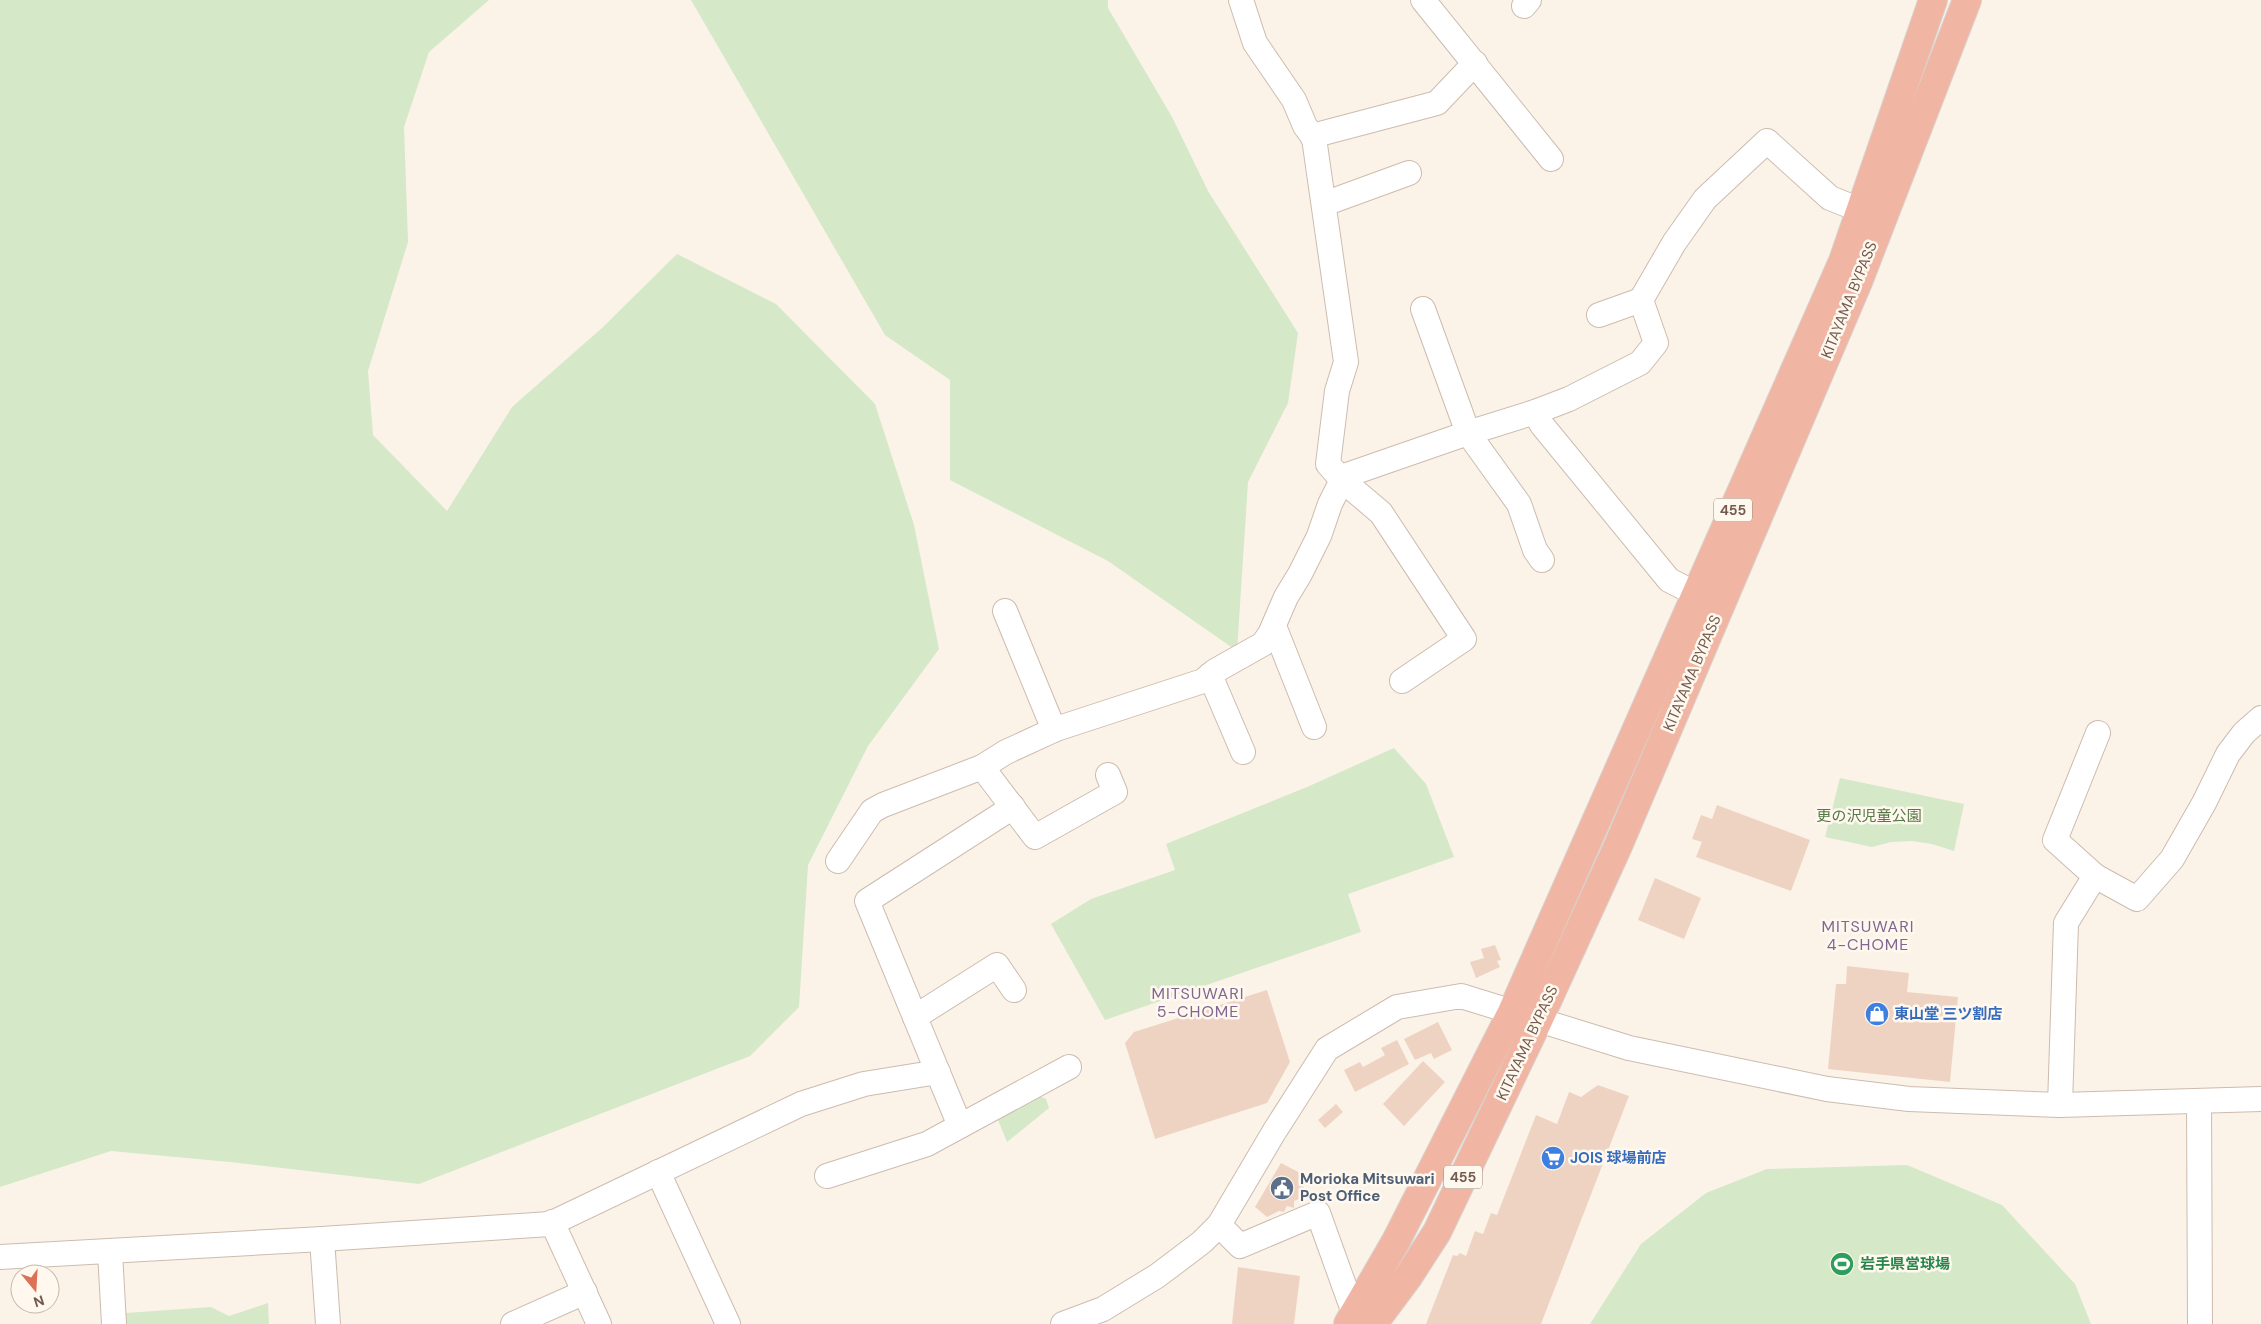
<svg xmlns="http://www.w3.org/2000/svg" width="2261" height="1324" viewBox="0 0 2261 1324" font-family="'DM Sans','Noto Sans JP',sans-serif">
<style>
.green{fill:#d5e8c7}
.building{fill:#efd3c2}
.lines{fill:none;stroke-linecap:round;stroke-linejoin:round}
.minor-casing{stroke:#cdbbaf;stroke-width:26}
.highway-casing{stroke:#d8d1cd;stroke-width:30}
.minor{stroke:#fff;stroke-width:24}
.highway{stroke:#f1b6a3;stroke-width:28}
.labels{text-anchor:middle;stroke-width:5;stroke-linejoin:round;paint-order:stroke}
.shield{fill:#fef8ef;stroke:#9d897e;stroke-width:1}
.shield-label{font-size:14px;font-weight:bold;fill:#745a4e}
.street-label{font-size:15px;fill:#745a4e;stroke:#fef8ef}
.park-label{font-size:15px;fill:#567846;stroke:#fef8ef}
.shop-label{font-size:15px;font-weight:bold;fill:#366cbe;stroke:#fef8ef;text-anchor:start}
.service-label{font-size:15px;font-weight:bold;fill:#4e5e75;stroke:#fef8ef;text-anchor:start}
.leisure-label{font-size:15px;font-weight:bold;fill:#27864d;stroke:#fef8ef;text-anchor:start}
.neighbourhood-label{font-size:16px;letter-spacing:1px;fill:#806690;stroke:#fef8ef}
</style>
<rect width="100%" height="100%" fill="#fbf3e8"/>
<g class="green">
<path d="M0,0h489l-60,52 -25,75 4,115 -40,129 5,64 74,76 65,-104 90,-79 75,-74 99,50 99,100 39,121 25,124 -71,97 -60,119 -9,142 -49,49 -331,128 -189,-22 -119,-11 -111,36z"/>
<path d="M691,0h417v8l64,109 36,74 90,142 -10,70 -40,79 -11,169 -129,-90 -158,-81v-100l-65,-45z"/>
<path d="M1394,748l32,36 28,73 -106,37 13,38 -256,88 -54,-96 40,-25 84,-29 -9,-26 141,-57z"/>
<path d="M1840,778l124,26 -10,47 -22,-7 -20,-3 -21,1 -19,5 -47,-10z"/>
<path d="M1040,1096l6,3 3,9 -42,34 -9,-22z"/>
<path d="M1907,1165l95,40 73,79 16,40h-501l51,-80 65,-51 61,-24z"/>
<path d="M268,1303l1,21h-143v-11l85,-6 18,9z"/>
</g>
<g class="building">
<path d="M1717,805l93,35 -19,51 -95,-34 6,-15 -10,-3 9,-24 11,4z"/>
<path d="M1655,878l46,20 -17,41 -46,-19z"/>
<path d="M1495,945l6,15 -4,1 3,6 -24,11 -6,-16 14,-4 -3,-9z"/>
<path d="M1847,966l62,7 -2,19 51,5 -8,85 -122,-13 8,-85h10z"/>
<path d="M1267,990l23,72 -23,41 -112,36 -30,-96 9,-11z"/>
<path d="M1438,1022l14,28 -18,9 -3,-6 -16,7 -11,-21z"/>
<path d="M1397,1040l12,24 -54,28 -11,-22 16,-8 3,5 22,-12 -4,-7z"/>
<path d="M1423,1061l22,21 -41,44 -21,-22z"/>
<path d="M1598,1085l31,11 -88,228h-115l27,-69 4,1 3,-3 6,3 9,-25 8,3 8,-21 6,2 39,-100 21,9 12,-32 12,5z"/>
<path d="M1336,1104l7,8 -18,16 -7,-8z"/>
<path d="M1281,1163l23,12 -3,4 6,17 -13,5v7l-7,-2 -3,6 -5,-1 -12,6 -12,-10z"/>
<path d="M1238,1267l62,9 -6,48h-62z"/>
</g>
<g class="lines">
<g class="minor-casing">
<g id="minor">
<path d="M1241,0l14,43 39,57 11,26 9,12 32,224 -9,29 -9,73 14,16 39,33 83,126 -62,42"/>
<path d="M1423,0l128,159"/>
<path d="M1524,6l5,-6"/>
<path d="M1312,136l125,-33 38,-40"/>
<path d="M1324,204l85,-31"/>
<path d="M1423,309l45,124 51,71 16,46 7,10"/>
<path d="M1599,315l42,-15"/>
<path d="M1535,412l7,13 127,155 27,14"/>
<path d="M1005,611l49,119"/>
<path d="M1274,626l40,101"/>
<path d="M1210,675l33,77"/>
<path d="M982,767l53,70 80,-45 -7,-17"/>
<path d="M838,861l34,-50 11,-6 99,-38 24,-15 50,-23 147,-48 12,-10 48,-27 7,-10 16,-37 14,-23 19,-38 11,-32 14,-28 124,-43 67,-21 34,-13 71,-36 16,-20 -15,-43 33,-57 31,-44 62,-58 63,57 30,12"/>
<path d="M2095,876l42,23 35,-40 32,-56 24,-49 16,-21 17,-15"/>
<path d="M915,1017l82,-52 17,25"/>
<path d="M2199,1101l1,223"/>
<path d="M2060,1105l6,-182 29,-47 -40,-36 43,-107"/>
<path d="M960,1126l-93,-225 146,-94"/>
<path d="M658,1172l70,152"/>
<path d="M827,1176l100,-32 142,-77"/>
<path d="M552,1222l47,102"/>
<path d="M1219,1225l21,21 78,-33 36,100"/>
<path d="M322,1239l6,85"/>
<path d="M110,1252l4,72"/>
<path d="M0,1257l322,-18 228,-15 251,-120 63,-20 74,-12"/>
<path d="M513,1324l72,-32"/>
<path d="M1063,1324l40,-15 54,-33 45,-34 17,-17 55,-93 53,-83 70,-42 64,-11 168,52 198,41 82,10 151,6 201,-6"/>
</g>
</g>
<g class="highway-casing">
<g id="highway">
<path d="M1348,1324l48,-83 116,-229 331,-751 90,-261"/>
<path d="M1373,1324l35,-47 29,-45 101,-211 80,-175 240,-564 109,-282"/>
</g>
</g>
<use href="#minor" class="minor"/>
<use href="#highway" class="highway"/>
</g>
<defs>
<g id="shop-disc" transform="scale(1.25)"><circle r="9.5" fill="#3f7fe0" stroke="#fef8ef"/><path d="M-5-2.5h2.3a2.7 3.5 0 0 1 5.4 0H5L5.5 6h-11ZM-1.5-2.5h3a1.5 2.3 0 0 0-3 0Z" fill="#fff"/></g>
<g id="supermarket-disc" transform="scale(1.25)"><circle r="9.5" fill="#3f7fe0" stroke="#fef8ef"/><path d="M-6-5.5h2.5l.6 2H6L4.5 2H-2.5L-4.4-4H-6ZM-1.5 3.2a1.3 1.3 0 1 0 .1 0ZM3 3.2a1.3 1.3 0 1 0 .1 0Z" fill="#fff"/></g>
<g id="civic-disc" transform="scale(1.25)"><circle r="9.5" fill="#5c6f8a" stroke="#fef8ef"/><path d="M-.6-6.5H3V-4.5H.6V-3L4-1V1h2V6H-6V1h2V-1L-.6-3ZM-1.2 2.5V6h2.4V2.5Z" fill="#fff"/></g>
<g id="stadium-disc" transform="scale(1.25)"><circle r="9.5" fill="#2e9e5b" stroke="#fef8ef"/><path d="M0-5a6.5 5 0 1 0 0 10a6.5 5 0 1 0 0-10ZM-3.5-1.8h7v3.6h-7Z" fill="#fff"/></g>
</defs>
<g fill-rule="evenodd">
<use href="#shop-disc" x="1877" y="1014"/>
<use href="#supermarket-disc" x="1553" y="1158"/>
<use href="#civic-disc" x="1282" y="1188"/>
<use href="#stadium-disc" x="1842" y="1264"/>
</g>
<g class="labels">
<g class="shield">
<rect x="1714" y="498.5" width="38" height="23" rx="4"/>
<rect x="1444" y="1165.5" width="38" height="23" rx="4"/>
</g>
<g class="shield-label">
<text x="1733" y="515">455</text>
<text x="1463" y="1182">455</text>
</g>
<g class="street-label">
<text transform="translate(1849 300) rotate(-68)" y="5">KITAYAMA BYPASS</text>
<text transform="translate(1692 673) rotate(-67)" y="5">KITAYAMA BYPASS</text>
<text transform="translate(1527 1043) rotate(-65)" y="5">KITAYAMA BYPASS</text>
</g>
<g class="park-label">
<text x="1869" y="821">更の沢児童公園</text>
</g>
<g class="shop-label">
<text x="1894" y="1019">東山堂 三ツ割店</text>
<text x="1570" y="1163">JOIS 球場前店</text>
</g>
<g class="service-label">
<text x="1300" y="1184">Morioka Mitsuwari<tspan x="1300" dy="17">Post Office</tspan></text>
</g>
<g class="leisure-label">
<text x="1860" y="1269">岩手県営球場</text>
</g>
<g class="neighbourhood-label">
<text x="1868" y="932">MITSUWARI<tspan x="1868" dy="18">4-CHOME</tspan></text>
<text x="1198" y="999">MITSUWARI<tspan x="1198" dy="18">5-CHOME</tspan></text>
</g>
</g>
<g transform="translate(35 1289) rotate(162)"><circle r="24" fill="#fef8ef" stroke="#c7b9af"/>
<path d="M0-4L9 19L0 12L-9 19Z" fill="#dd7156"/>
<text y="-8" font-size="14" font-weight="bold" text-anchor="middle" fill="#745a4e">N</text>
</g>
</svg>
